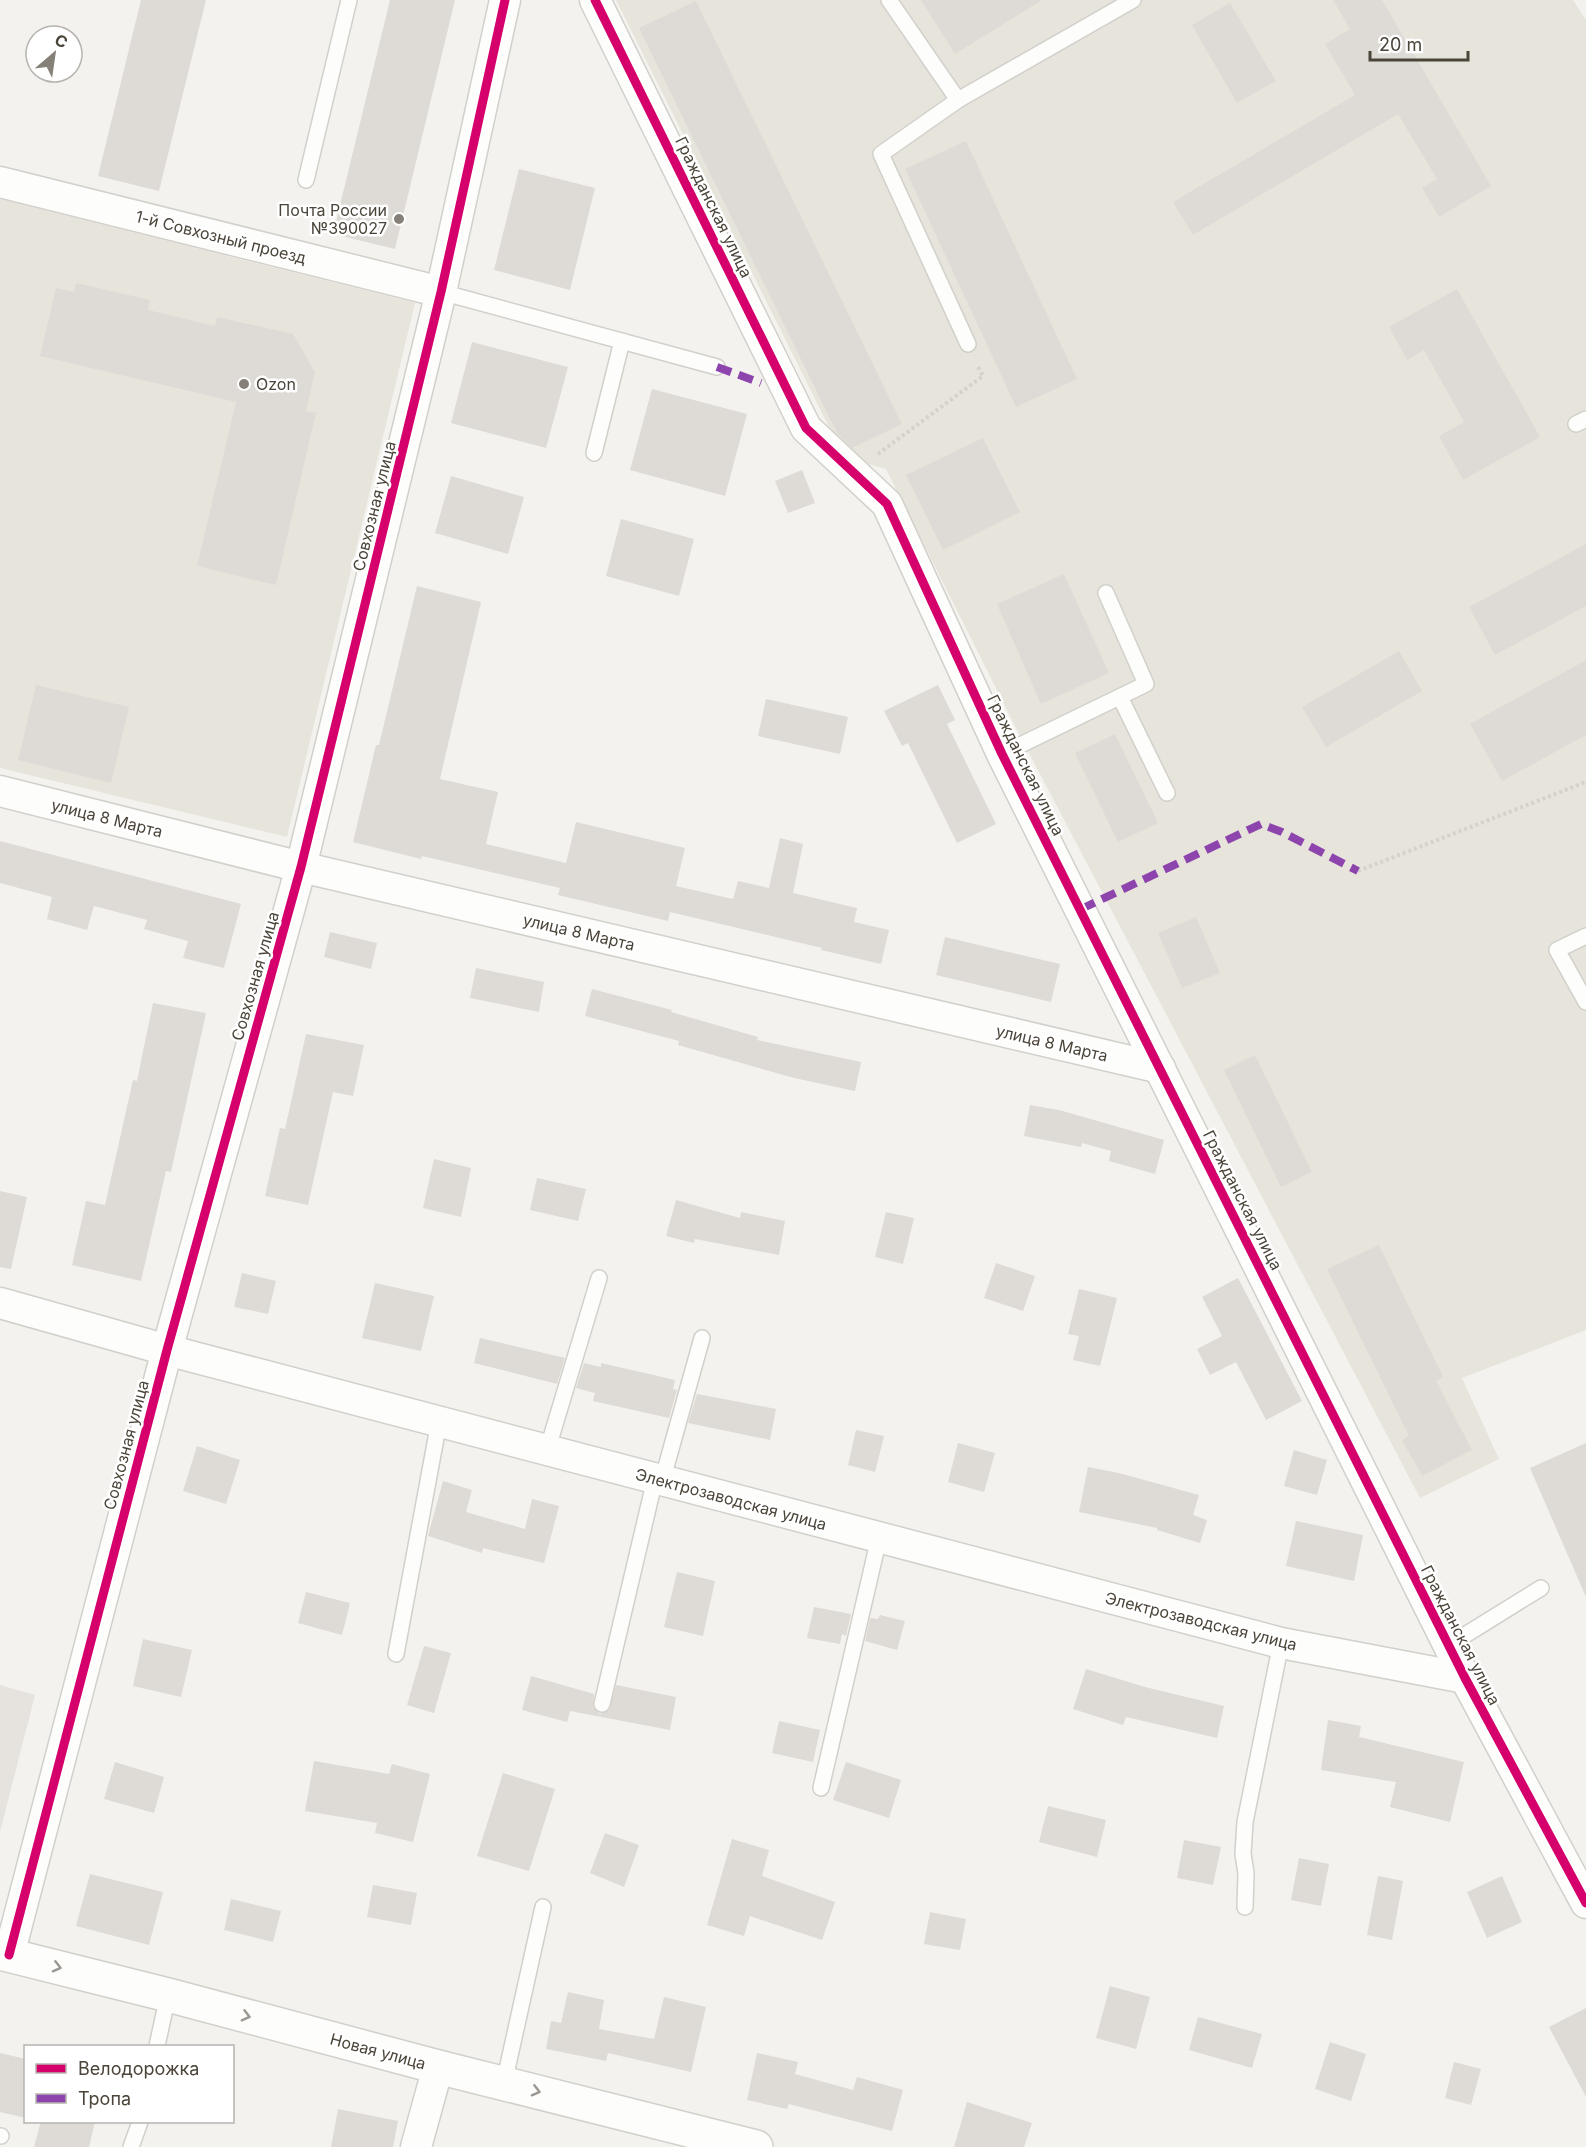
<svg xmlns="http://www.w3.org/2000/svg" width="1586" height="2147" viewBox="0 0 1586 2147" font-family="Inter,sans-serif">
<style>
.residential{fill:#e7e4dc}
.parking{fill:#e6e3df}
.building{fill:#dedbd6}
.lines{fill:none;stroke-linecap:round;stroke-linejoin:round}
.service-casing{stroke:#d2d0cb;stroke-width:18}
.minor-casing{stroke:#d2d0cb;stroke-width:33}
.tertiary-casing{stroke:#d2d0cb;stroke-width:36}
.path{stroke:#d3d2cc;stroke-width:4;stroke-dasharray:3 3;stroke-linecap:butt}
.service{stroke:#fdfdfc;stroke-width:15}
.minor{stroke:#fdfdfc;stroke-width:30}
.tertiary{stroke:#fdfdfc;stroke-width:33}
.quiet{stroke:#8e44ad;stroke-width:8;stroke-dasharray:15 8;stroke-linecap:butt}
.cycleway-casing{stroke:#fff;stroke-width:13}
.cycleway{stroke:#d6006c;stroke-width:9}
.oneway{stroke:#9b9791}
.poi-dot{fill:#868178;stroke:#fff;stroke-width:2}
.labels{text-anchor:middle;stroke-width:5;stroke-linejoin:round;paint-order:stroke}
.street-label{font-size:16px;fill:#4b4439;stroke:#fff}
.poi-label{font-size:16px;fill:#4b4439;stroke:#fff;text-anchor:end}
</style>
<rect width="100%" height="100%" fill="#f4f2ee"/>
<g class="residential">
<path d="M616,0h957l13,20v1310l-124,48 37,81 -79,39 -401,-764 -133,-265 -42,-12z"/>
<path d="M0,199l415,104 -128,534 -287,-69z"/>
</g>
<path class="parking" d="M0,1685l35,10 -35,137z"/>
<g class="building">
<path d="M141,0h65l-47,191 -61,-15z"/>
<path d="M390,0h65l-60,249 -62,-15z"/>
<path d="M921,0h121l-87,54z"/>
<path d="M1333,0h49l109,186 -52,31 -17,-29 15,-9 -39,-65 -205,121 -20,-33 182,-107 -30,-51 25,-15z"/>
<path d="M696,1l206,423 -50,24 -15,-15 -198,-405z"/>
<path d="M1230,3l46,78 -39,22 -45,-78z"/>
<path d="M966,141l111,238 -61,28 -111,-238z"/>
<path d="M519,169l76,19 -25,102 -76,-20z"/>
<path d="M76,283l74,17 -2,10 67,16 2,-9 76,17 22,38 -9,39 10,2 -40,172 -79,-19 39,-164 -196,-46 16,-68 18,4z"/>
<path d="M1457,289l83,148 -77,43 -24,-44 25,-14 -40,-72 -17,10 -18,-33z"/>
<path d="M472,342l96,25 -22,81 -95,-25z"/>
<path d="M652,389l95,25 -22,82 -95,-26z"/>
<path d="M983,438l37,74 -77,38 -37,-75z"/>
<path d="M802,470l13,33 -27,10 -13,-32z"/>
<path d="M451,476l73,21 -16,57 -73,-21z"/>
<path d="M621,519l73,20 -15,57 -73,-20z"/>
<path d="M1586,544v62l-91,49 -26,-48z"/>
<path d="M1064,574l45,99 -68,31 -44,-100z"/>
<path d="M417,586l64,16 -41,177 58,13 -12,52 80,19 10,-41 109,26 -9,38 57,13 5,-18 31,7 11,-50 23,6 -10,49 64,15 -3,14 35,8 -8,34 -60,-14 1,-2 -152,-36 -2,9 -110,-26 2,-7 -138,-32 -1,3 -68,-17 23,-97h3z"/>
<path d="M1399,651l23,40 -96,56 -24,-40z"/>
<path d="M1586,660v75l-84,46 -32,-57z"/>
<path d="M36,685l93,22 -18,76 -93,-23z"/>
<path d="M938,685l17,35 -8,4 49,100 -39,19 -49,-100 -6,3 -18,-35z"/>
<path d="M766,699l82,18 -8,37 -82,-18z"/>
<path d="M1115,734l43,89 -40,19 -43,-89z"/>
<path d="M0,841l241,63 -17,64 -41,-10 5,-17 -44,-12 3,-9 -53,-14 -7,24 -40,-11 5,-22 -52,-14z"/>
<path d="M1196,917l24,56 -38,15 -24,-55z"/>
<path d="M330,932l47,11 -6,26 -47,-12z"/>
<path d="M945,937l115,27 -9,38 -115,-27z"/>
<path d="M476,968l68,14 -5,30 -69,-14z"/>
<path d="M592,989l80,21 -1,2 87,25 -1,3 104,22 -6,29 -61,-13 -116,-33 1,-4 -94,-25z"/>
<path d="M153,1003l53,10 -35,159 -5,-1 -25,110 -69,-16 14,-64 19,4 28,-125 4,1z"/>
<path d="M306,1034l58,11 -11,51 -20,-4 -25,113 -43,-9 15,-68 5,1z"/>
<path d="M1255,1055l57,117 -31,15 -57,-117z"/>
<path d="M1030,1105l29,5 105,30 -9,34 -46,-13 2,-10 -29,-8 -1,4 -57,-11z"/>
<path d="M434,1159l37,9 -10,49 -38,-9z"/>
<path d="M537,1178l49,11 -8,32 -48,-11z"/>
<path d="M0,1191l27,6 -16,72 -11,-2z"/>
<path d="M676,1200l64,18 1,-6 44,9 -6,34 -84,-16 -1,4 -28,-7z"/>
<path d="M886,1212l28,6 -11,46 -28,-7z"/>
<path d="M1379,1245l64,132 -7,4 36,69 -50,26 -20,-36 7,-4 -82,-167z"/>
<path d="M996,1263l39,13 -12,35 -39,-13z"/>
<path d="M242,1273l34,8 -8,33 -34,-7z"/>
<path d="M1238,1278l64,123 -36,19 -30,-58 -26,13 -13,-26 25,-13 -20,-39z"/>
<path d="M375,1283l59,13 -13,55 -59,-13z"/>
<path d="M1079,1289l38,9 -17,68 -27,-6 6,-24 -11,-2z"/>
<path d="M480,1338l85,20 -8,26 -83,-21z"/>
<path d="M584,1363l17,4v-4l74,17 -2,9 4,1 -8,28 -76,-17 2,-8 -19,-5z"/>
<path d="M697,1394l79,15 -6,31 -82,-17z"/>
<path d="M856,1430l28,6 -9,36 -27,-7z"/>
<path d="M958,1443l37,10 -11,39 -36,-10z"/>
<path d="M1586,1443v154l-56,-129z"/>
<path d="M197,1446l43,14 -14,44 -43,-13z"/>
<path d="M1294,1450l33,10 -10,35 -33,-9z"/>
<path d="M1088,1467l31,6 80,22 -6,20 14,5 -7,23 -43,-13v-2l-78,-16z"/>
<path d="M443,1481l29,9 -6,22 59,17 7,-30 27,7 -15,57 -61,-15 -1,5 -54,-17z"/>
<path d="M1296,1521l67,14 -9,46 -68,-15z"/>
<path d="M677,1572l38,9 -12,55 -39,-9z"/>
<path d="M306,1592l44,11 -8,32 -44,-12z"/>
<path d="M814,1607l37,7 -5,22 -4,-2 -2,10 -33,-6z"/>
<path d="M880,1615l25,6 -8,29 -32,-9 5,-23 8,1z"/>
<path d="M143,1639l49,11 -11,47 -48,-11z"/>
<path d="M424,1646l27,7 -17,60 -27,-8z"/>
<path d="M1086,1669l59,18 79,19 -7,32 -91,-21 -3,8 -50,-16z"/>
<path d="M531,1676l63,18 -1,13 7,7 9,-4 7,-25 60,12 -6,33 -100,-19 -3,11 -45,-12z"/>
<path d="M1328,1720l33,6 -2,11 105,25 -14,60 -60,-15 6,-25 -75,-12z"/>
<path d="M779,1721l41,9 -7,32 -41,-9z"/>
<path d="M314,1761l75,13 3,-10 38,10 -17,68 -38,-9 2,-10 -72,-12z"/>
<path d="M115,1762l49,15 -10,36 -50,-14z"/>
<path d="M846,1762l55,18 -12,38 -56,-18z"/>
<path d="M503,1773l52,16 -26,82 -52,-15z"/>
<path d="M1048,1806l58,14 -9,37 -58,-15z"/>
<path d="M605,1833l34,12 -15,42 -34,-14z"/>
<path d="M732,1839l37,11 -7,26 73,26 -13,38 -72,-24 -6,20 -37,-11z"/>
<path d="M1184,1840l37,7 -8,38 -36,-7z"/>
<path d="M1299,1858l30,6 -8,42 -30,-6z"/>
<path d="M90,1874l73,18 -14,53 -73,-19z"/>
<path d="M1378,1876l25,5 -11,59 -25,-5z"/>
<path d="M1502,1876l20,46 -35,16 -20,-46z"/>
<path d="M373,1885l44,8 -6,32 -44,-8z"/>
<path d="M231,1899l50,12 -8,31 -49,-12z"/>
<path d="M930,1912l36,7 -6,31 -36,-6z"/>
<path d="M1110,1986l40,11 -14,52 -40,-11z"/>
<path d="M568,1992l36,8 -5,29 55,10 10,-42 42,10 -15,65 -83,-19 -2,8 -60,-12 5,-28 10,2z"/>
<path d="M1586,2008v89l-37,-70z"/>
<path d="M1198,2017l64,17 -10,34 -63,-18z"/>
<path d="M1330,2042l36,12 -15,47 -36,-12z"/>
<path d="M0,2053l26,6v59l-26,-6z"/>
<path d="M757,2053l41,9 -3,12 58,16 4,-13 46,13 -11,41 -103,-27 -2,5 -40,-9z"/>
<path d="M1454,2062l27,7 -10,36 -26,-7z"/>
<path d="M967,2102l65,21 -8,24h-70z"/>
<path d="M338,2109l60,12 -5,26h-62z"/>
<path d="M41,2121h54l-6,26h-55z"/>
</g>
<g class="lines">
<g class="service-casing">
<g id="service">
<path d="M889,0l69,100"/>
<path d="M306,180l43,-180"/>
<path d="M441,292l276,75"/>
<path d="M968,344l-87,-190 77,-54 175,-100"/>
<path d="M1576,424l10,-5"/>
<path d="M594,453l28,-112"/>
<path d="M1120,697l47,96"/>
<path d="M1002,754l144,-70 -40,-91"/>
<path d="M1586,936l-29,14 29,52"/>
<path d="M547,1451l52,-173"/>
<path d="M662,1481l40,-143"/>
<path d="M1449,1645l92,-57"/>
<path d="M396,1654l43,-232"/>
<path d="M602,1704l53,-225"/>
<path d="M821,1788l58,-250"/>
<path d="M1245,1907l1,-34 -3,-19 2,-32 36,-179"/>
<path d="M157,2046l11,-51"/>
<path d="M504,2083l39,-176"/>
<path d="M0,2136h1"/>
<path d="M131,2147l9,-25"/>
</g>
</g>
<g class="minor-casing">
<g id="minor">
<path d="M595,0l211,428 81,76 115,250 463,924 121,225"/>
<path d="M0,182l441,110"/>
<path d="M0,791l301,76 859,201"/>
<path d="M0,1303l167,47 1114,293 184,35"/>
<path d="M9,1955l158,-605 134,-483 140,-575 64,-292"/>
<path d="M416,2147l22,-80"/>
</g>
</g>
<g class="tertiary-casing">
<path id="tertiary" d="M0,1953l168,42 270,72 318,80"/>
</g>
<g class="path">
<path d="M878,454l105,-78 -6,-11"/>
<path d="M1358,871l228,-89"/>
</g>
<use href="#service" class="service"/>
<use href="#minor" class="minor"/>
<use href="#tertiary" class="tertiary"/>
<g class="quiet">
<path d="M717,367l44,16"/>
<path d="M1081,909l180,-85 21,8 76,39"/>
</g>
<g class="cycleway-casing">
<g id="cycleway">
<path d="M595,0l211,428 81,76 115,250 463,924 121,225"/>
<path d="M9,1955l158,-605 134,-483 140,-575 64,-292"/>
</g>
</g>
<use href="#cycleway" class="cycleway"/>
</g>
<defs><path id="oneway-chevron" d="M-2-3.5L2.5 0L-2 3.5" fill="none" stroke-width="1.6" stroke-linecap="round" stroke-linejoin="round" transform="scale(1.5)"/></defs>
<g class="oneway">
<use href="#oneway-chevron" transform="translate(57 1967) rotate(14)"/>
<use href="#oneway-chevron" transform="translate(246 2016) rotate(15)"/>
<use href="#oneway-chevron" transform="translate(536 2091) rotate(14)"/>
</g>
<g class="poi-dot">
<circle cx="399" cy="219" r="6"/>
<circle cx="244" cy="384" r="6"/>
</g>
<g class="labels">
<g class="street-label">
<text transform="translate(714 207) rotate(64)" y="6">Гражданская улица</text>
<text transform="translate(221 237) rotate(14)" y="6">1-й Совхозный проезд</text>
<text transform="translate(374 506) rotate(-76)" y="6">Совхозная улица</text>
<text transform="translate(1026 765) rotate(64)" y="6">Гражданская улица</text>
<text transform="translate(107 818) rotate(14)" y="6">улица 8 Марта</text>
<text transform="translate(579 932) rotate(13)" y="6">улица 8 Марта</text>
<text transform="translate(255 976) rotate(-74)" y="6">Совхозная улица</text>
<text transform="translate(1052 1043) rotate(13)" y="6">улица 8 Марта</text>
<text transform="translate(1243 1200) rotate(63)" y="6">Гражданская улица</text>
<text transform="translate(126 1445) rotate(-75)" y="6">Совхозная улица</text>
<text transform="translate(731 1499) rotate(15)" y="6">Электрозаводская улица</text>
<text transform="translate(1201 1621) rotate(14)" y="6">Электрозаводская улица</text>
<text transform="translate(1461 1635) rotate(63)" y="6">Гражданская улица</text>
<text transform="translate(378 2051) rotate(15)" y="6">Новая улица</text>
</g>
<g class="poi-label">
<text x="387" y="216">Почта России<tspan x="387" dy="18">№390027</tspan></text>
<text x="256" y="390" text-anchor="start">Ozon</text>
</g>
</g>
<rect x="24" y="2045" width="210" height="78" fill="#ffffff" stroke="#b7b4b0" stroke-width="1.5"/>
<rect x="36" y="2064" width="30" height="9" fill="#d6006c" stroke="#b7b4b0" stroke-width="1.5"/>
<text x="78" y="2075" font-size="18" fill="#4b4439">Велодорожка</text>
<rect x="36" y="2094" width="30" height="9" fill="#8e44ad" stroke="#b7b4b0" stroke-width="1.5"/>
<text x="78" y="2105" font-size="18" fill="#4b4439">Тропа</text>
<g transform="translate(54 54) rotate(29)"><circle r="28" fill="#ffffff" stroke="#b7b4b0" stroke-width="1.5"/>
<path d="M0-4.5L10 22L0 15L-10 22Z" fill="#868178"/>
<text y="-9" font-size="16" font-weight="bold" text-anchor="middle" fill="#4b4439">С</text>
</g>
<path d="M1370 51v9h98v-9" fill="none" stroke="#4b4439" stroke-width="3"/>
<text x="1379" y="51" font-size="18" fill="#4b4439" stroke="#ffffff" stroke-width="4.5" paint-order="stroke">20 m</text>
</svg>
